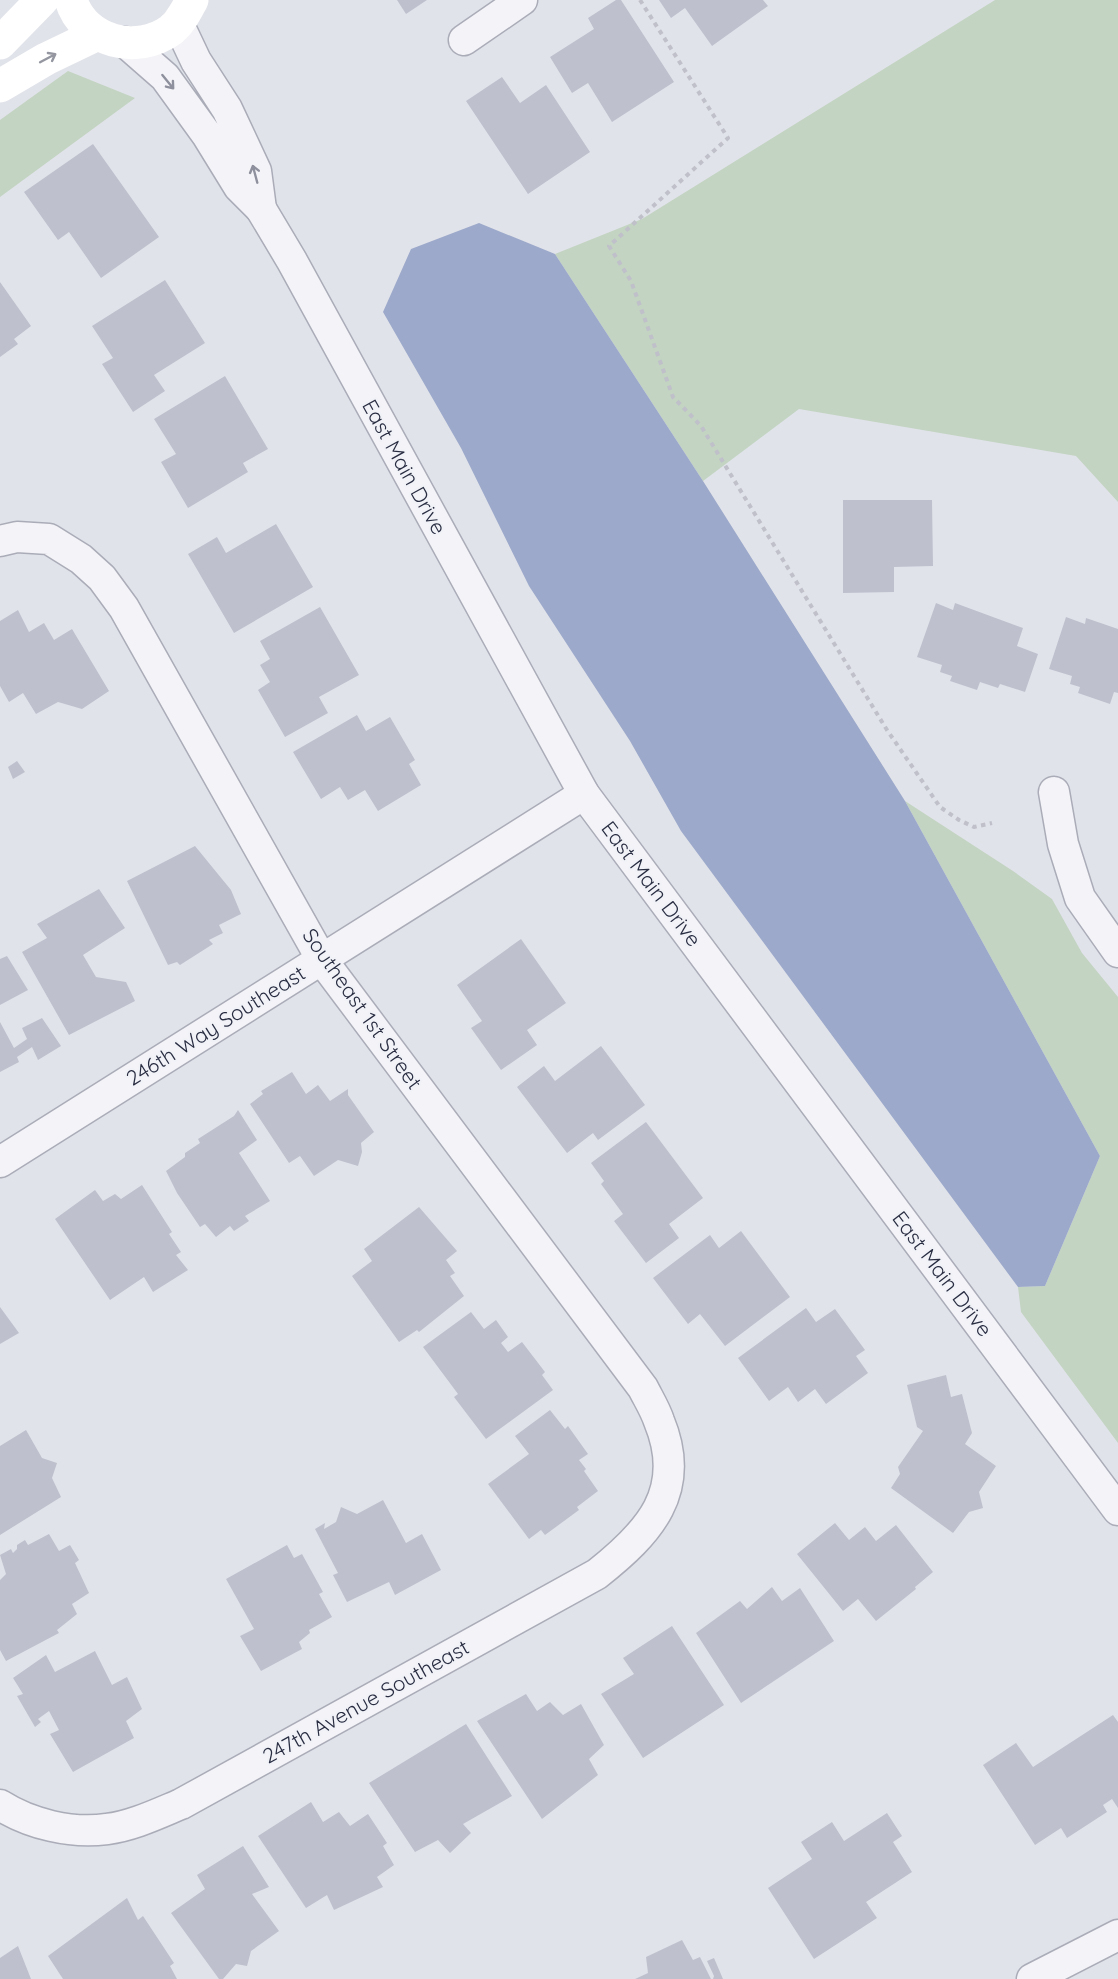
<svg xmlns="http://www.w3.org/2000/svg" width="1118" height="1979" viewBox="0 0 1118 1979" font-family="Quicksand,sans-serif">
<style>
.green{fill:#c3d4c2}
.water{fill:#9ca9ca}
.building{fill:#bec1cd}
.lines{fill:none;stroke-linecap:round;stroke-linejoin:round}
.street-casing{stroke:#aaacb8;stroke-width:33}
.path{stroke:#bfc0c9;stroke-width:4;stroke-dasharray:4.5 4.5;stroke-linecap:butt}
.street{stroke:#f4f4f8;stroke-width:30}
.secondary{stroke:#fff;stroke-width:33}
.oneway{stroke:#9496a0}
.oneway2{stroke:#8e909d}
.labels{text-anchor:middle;stroke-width:4.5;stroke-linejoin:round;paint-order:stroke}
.street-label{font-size:21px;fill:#292d42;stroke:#f1f2f7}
</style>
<rect width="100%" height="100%" fill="#e1e3ea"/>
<g class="green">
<path d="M995,0h123v502l-42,-46 -277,-47 -96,72 -148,-227 87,-35z"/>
<path d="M68,71l67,27 -135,99v-77z"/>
<path d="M905,801l108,70 39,28 30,54 36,44v446l-97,-131 -3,-25 27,-1 55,-130z"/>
</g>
<path class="water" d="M479,223l76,31 148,227 202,320 195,355 -55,130 -27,1 -337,-456 -51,-90 -101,-155 -68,-138 -78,-136 28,-63z"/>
<g class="building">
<path d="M397,0h30l-21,14z"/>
<path d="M616,0h5l53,82 -62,40 -24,-39 -16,10 -22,-36 44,-28 -6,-11z"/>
<path d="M659,0h104l5,6 -56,40 -27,-38 -14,10z"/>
<path d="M502,77l18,26 26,-18 44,67 -62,42 -62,-93z"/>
<path d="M93,144l66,93 -58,41 -32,-46 -11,8 -34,-48z"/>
<path d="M165,280l40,63 -51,32 11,16 -32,21 -31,-48 11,-6 -21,-32z"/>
<path d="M0,282l31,44 -17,13 4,5 -18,13z"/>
<path d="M225,376l43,73 -25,14 5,9 -60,36 -27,-46 15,-8 -22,-35z"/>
<path d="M843,500h89l1,66 -39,1v25l-51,1z"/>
<path d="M276,524l37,63 -79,46 -46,-79 29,-17 9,16z"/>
<path d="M936,603l17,7 2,-7 68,25 -6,18 21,8 -13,38 -25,-8 -2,4 -18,-6 -3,8 -27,-9 2,-5 -12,-4 2,-7 -25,-8z"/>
<path d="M320,607l39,68 -40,22 9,16 -43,24 -27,-47 12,-8 -10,-17 10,-6 -10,-18z"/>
<path d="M18,610l11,22 15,-9 10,17 18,-11 37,62 -27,18 -24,-7 -22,12 -13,-21 -14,9 -9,-16v-65z"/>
<path d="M1066,617l19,7 1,-6 32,11v64l-4,-1 -4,12 -32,-11 2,-6 -10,-3 2,-8 -23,-7z"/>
<path d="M357,715l9,16 24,-14 25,43 -6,4 12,21 -43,26 -13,-21 -17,10 -8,-13 -19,12 -28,-47z"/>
<path d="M17,761l8,11 -12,7 -5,-12z"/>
<path d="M195,846l36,44 10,24 -22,11 4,8 -14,7 4,4 -33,21 -3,-3 -9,3 -41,-84z"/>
<path d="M99,889l26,39 -42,27 13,22 30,5 9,19 -66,34 -47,-83 25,-14 -10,-14z"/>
<path d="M521,939l45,64 -39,27 10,15 -36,25 -30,-42 11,-7 -25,-36z"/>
<path d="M7,956l21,34 -28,15v-46z"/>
<path d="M42,1018l19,28 -23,14 -6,-13 -15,10 2,5 -19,10v-50l14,26 13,-9 -5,-11z"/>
<path d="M601,1046l44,59 -47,35 -5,-7 -26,20 -50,-66 27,-21 11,15z"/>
<path d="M292,1072l14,22 12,-9 12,16 18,-12v6l26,37 -13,11 1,9 -4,14 -20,-6 -24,16 -14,-20 -11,7 -39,-59 13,-10 -2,-3z"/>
<path d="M238,1110l19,30 -18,13 31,48 -25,15 4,5 -15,10 -4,-5 -14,11 -11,-13 -5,3 -23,-34 -11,-22 19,-14v-4l15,-10 -2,-4 36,-23z"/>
<path d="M646,1122l57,76 -34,26 10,14 -33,25 -32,-42 9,-7 -22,-30 3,-3 -13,-18z"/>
<path d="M142,1185l30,47 -3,2 12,18 -5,3 12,15 -35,22 -9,-15 -34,23 -55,-81 40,-29 8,11 12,-7 6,5z"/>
<path d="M419,1207l38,44 -11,9 9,13 -5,3 14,20 -45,36 -2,-2 -18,12 -47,-66 20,-15 -8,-12z"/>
<path d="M741,1231l49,66 -65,49 -25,-32 -12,10 -35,-46 57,-43 9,13z"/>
<path d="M0,1307l19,26 -19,11z"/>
<path d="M806,1308l10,14 19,-13 30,41 -9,6 12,17 -42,31 -11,-15 -17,13 -10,-15 -19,14 -31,-43z"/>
<path d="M471,1312l13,17 12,-9 12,17 -7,6 7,9 14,-10 23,30 -3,3 11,15 -67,49 -32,-42 4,-3 -35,-47z"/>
<path d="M946,1375l5,22 11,-3 10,39 -7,11 31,22 -17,26 4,16 -14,4 -16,21 -62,-45 9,-14 -2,-7 25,-36 -6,-4 -10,-42z"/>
<path d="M550,1410l15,19 3,-3 20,28 -9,6 7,9 -2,2 14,20 -21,16 2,3 -34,25 -4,-5 -12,9 -41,-55 41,-30 -14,-18z"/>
<path d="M26,1430l16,28 15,5 -5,15 9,19 -61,38v-89z"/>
<path d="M383,1500l23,43 16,-9 19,36 -46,25 -6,-13 -42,20 -14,-27 5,-2 -23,-44 10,-6 -1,6 12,-7 5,-15 16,7z"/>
<path d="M835,1523l14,17 16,-13 11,14 20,-16 37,47 -18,15 1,2 -40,32 -18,-22 -15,12 -46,-57z"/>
<path d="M49,1534l10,17 11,-6 9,15 -4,3 14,30 -17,11 5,10 -20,16 2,3 -53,28 -6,-11v-70l6,-6 -6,-19 11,-6 2,4 4,-4v-4l8,-5 3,5z"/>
<path d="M287,1545l7,13 8,-4 21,38 -4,2 13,23 -23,13 1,3 -11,9 3,7 -41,22 -21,-35 14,-7 -28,-50z"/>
<path d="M772,1587l10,14 18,-13 34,53 -93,62 -45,-70 44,-32 7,8z"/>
<path d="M672,1626l52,79 -81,53 -42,-64 33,-20 -11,-16z"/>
<path d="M95,1651l17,34 15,-8 15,32 -16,12 8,17 -61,34 -23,-38 9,-4 -10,-19 -11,8 3,3 -6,5 -18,-31 6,-2 -10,-16 33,-23 9,17z"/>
<path d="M526,1694l11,17 13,-9 13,13 18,-11 23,41 -15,14 9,16 -56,44 -65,-98z"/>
<path d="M1113,1715l5,7v86l-6,-9 -9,6 4,7 -40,26 -6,-10 -26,17 -52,-80 33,-22 17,24z"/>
<path d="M466,1724l46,72 -49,28 8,9 -21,20 -12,-13 -23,12 -46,-69z"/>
<path d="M311,1802l12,20 16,-10 11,14 18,-12 19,29 -4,3 11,19 -17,12 6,10 -49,23 -7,-15 -21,13 -48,-72z"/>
<path d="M887,1813l15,23 -9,6 19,30 -46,30 11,16 -63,41 -46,-71 44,-29 -11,-17 31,-20 12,19z"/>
<path d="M243,1846l26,41 -17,7 27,37 -28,20 -4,15 -11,-2 -13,15h-4l-48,-66 34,-24 -8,-14z"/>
<path d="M127,1898l11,22 5,-4 31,47 -4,3 7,13h-114l-15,-23z"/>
<path d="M682,1940l11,20 7,-3 11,22h-76l13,-6 -2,-16z"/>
<path d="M18,1946l13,33h-31v-21z"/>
<path d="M714,1958l9,21h-10l1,-3 -7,-15z"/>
</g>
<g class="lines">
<g class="street-casing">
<g id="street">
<path d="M464,40l58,-40"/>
<path d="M125,42l40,35 42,58 32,52 22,22 -5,-38 -29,-62 -31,-48 -18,-38"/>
<path d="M261,209l31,52 292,533 534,716"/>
<path d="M0,541l17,-4 32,2 32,20 21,19 22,30 198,352 321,428c5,10 12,21 16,33 29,70 -10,112 -62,153l-416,230c-24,10 -49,22 -74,25 -36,5 -77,-5 -107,-24"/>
<path d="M1054,792l9,52 17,54 38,54"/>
<path d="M0,1162l584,-368"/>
<path d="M1032,1979l86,-44"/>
</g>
</g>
<path class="path" d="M640,0l88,138 -119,108 22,35 42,116 28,29 186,304 53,77 19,13 15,7 18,-4"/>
<use href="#street" class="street"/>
<g class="secondary">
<path d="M71,0c13,42 66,55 100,30 10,-8 15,-19 21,-30"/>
<path d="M0,43l42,-43"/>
<path d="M0,86l46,-27 52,-25"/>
</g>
</g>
<defs><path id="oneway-shaft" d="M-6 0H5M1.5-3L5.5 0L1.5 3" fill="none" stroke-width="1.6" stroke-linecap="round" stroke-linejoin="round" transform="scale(1.5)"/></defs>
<use class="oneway" href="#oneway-shaft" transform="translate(48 58) rotate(-28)"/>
<g class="oneway2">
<use href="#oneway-shaft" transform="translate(168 82) rotate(51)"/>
<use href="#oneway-shaft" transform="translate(255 174) rotate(-105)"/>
</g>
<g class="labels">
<g class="street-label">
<text transform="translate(404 467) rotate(61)" y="7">East Main Drive</text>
<text transform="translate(651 884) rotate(53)" y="7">East Main Drive</text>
<text transform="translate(362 1009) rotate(55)" y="7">Southeast 1st Street</text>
<text transform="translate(216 1026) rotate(-32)" y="7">246th Way Southeast</text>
<text transform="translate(942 1274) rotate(53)" y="7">East Main Drive</text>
<text transform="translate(366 1702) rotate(-29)" y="7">247th Avenue Southeast</text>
</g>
</g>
</svg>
